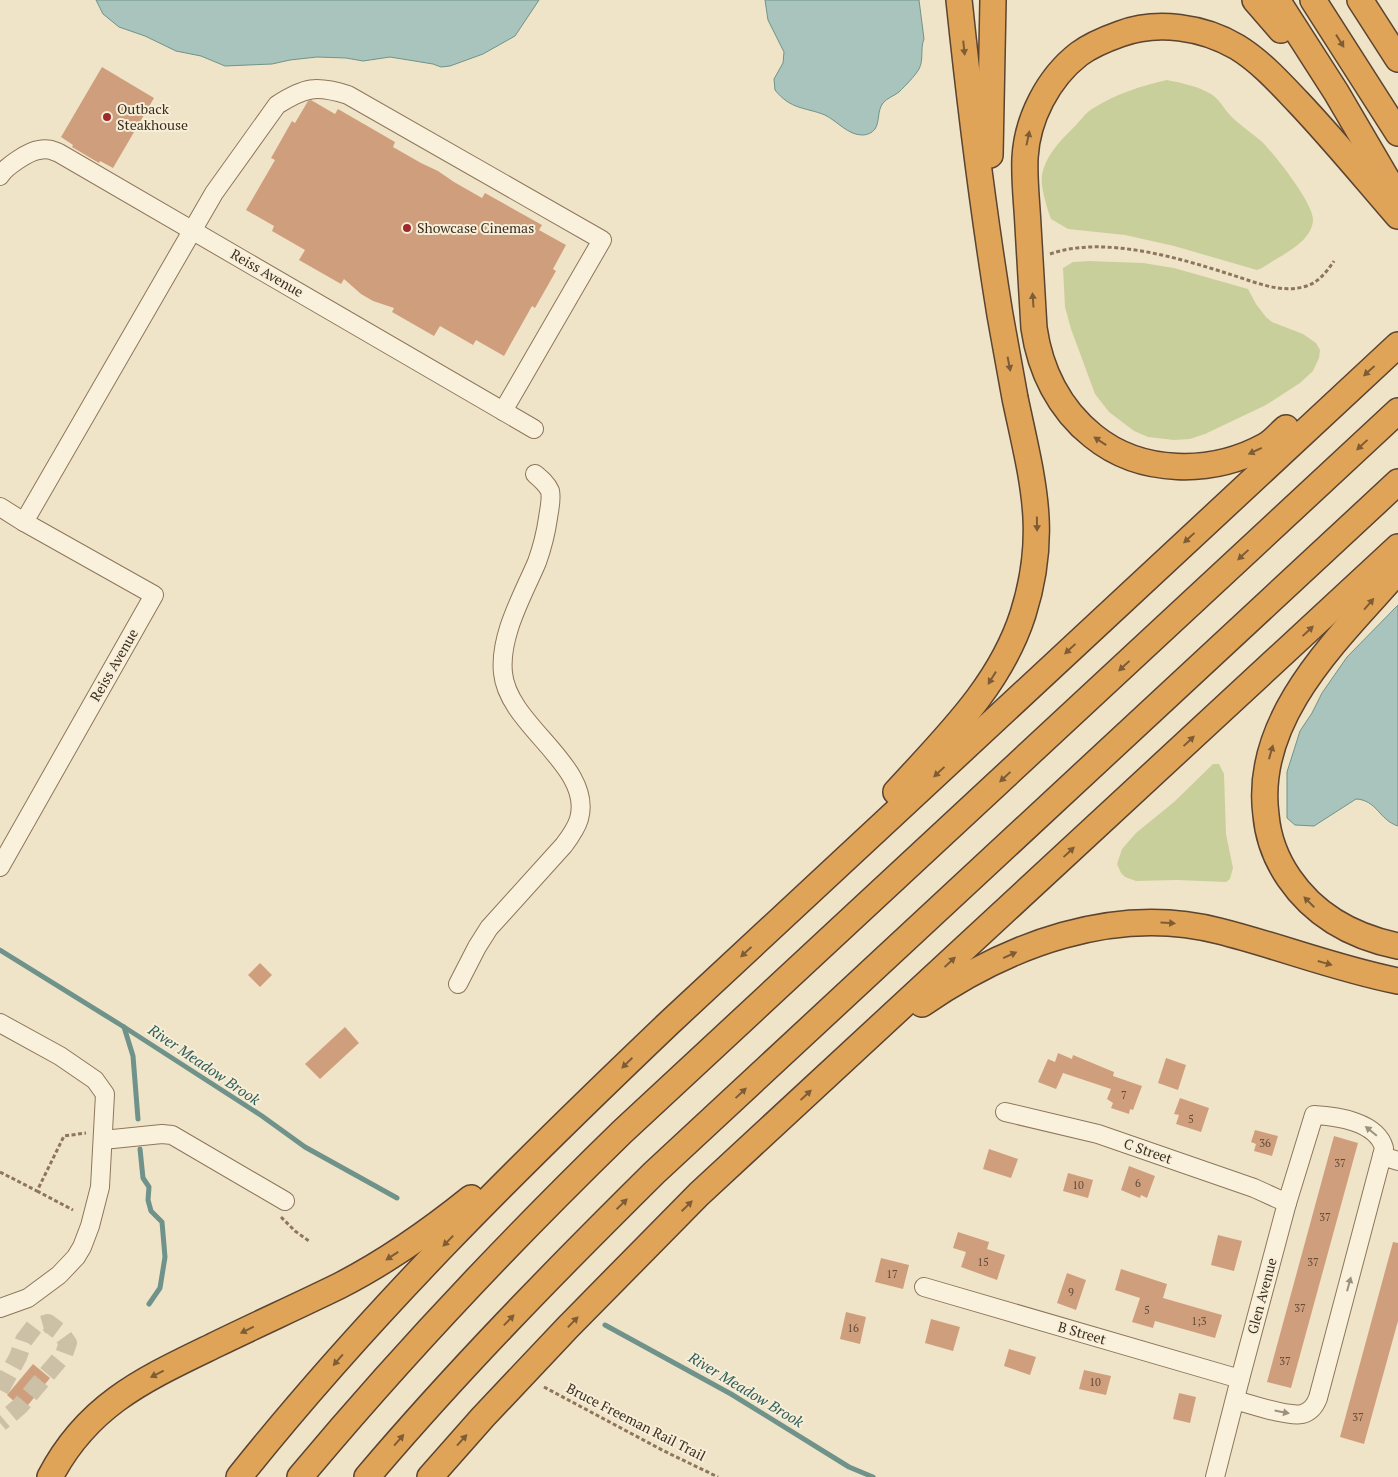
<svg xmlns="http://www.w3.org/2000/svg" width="1398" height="1477" viewBox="0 0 1398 1477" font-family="'PT Serif',serif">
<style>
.green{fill:#c9cf9b}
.water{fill:#a9c4bc;stroke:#6f938a}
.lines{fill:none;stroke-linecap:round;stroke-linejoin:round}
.stream{stroke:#6f938a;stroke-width:5}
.building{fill:#cf9f7d}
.minor-tunnel{stroke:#ccc0a6;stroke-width:18;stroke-dasharray:18 9;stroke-linecap:butt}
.minor-casing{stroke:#8d765c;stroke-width:20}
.highway-casing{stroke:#5b4430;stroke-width:28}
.path{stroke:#8d765c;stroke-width:3;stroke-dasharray:4 2.5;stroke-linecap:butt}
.minor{stroke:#faf1dc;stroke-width:18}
.highway{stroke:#e0a458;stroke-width:25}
.oneway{fill:#7e5d36}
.oneway2{fill:#9c907e}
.poi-dot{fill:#9e2a2b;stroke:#f7eed8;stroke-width:2}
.labels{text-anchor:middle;stroke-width:4;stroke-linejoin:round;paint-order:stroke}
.number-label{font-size:11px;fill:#624a37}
.poi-label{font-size:14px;fill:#3d2e20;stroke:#f7eed8;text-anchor:start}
.street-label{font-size:14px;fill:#3d2e20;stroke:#f7eed8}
.water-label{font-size:15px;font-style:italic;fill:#2f5d5a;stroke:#f7eed8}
</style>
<rect width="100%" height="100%" fill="#f0e4c8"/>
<g class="green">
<path d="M1167,80c15,3 30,6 44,14 8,5 12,13 18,20 9,10 22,18 32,27 12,11 53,63 52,79 -1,23 -34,36 -51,48l-5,2 -83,-24 -49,-11 -57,-6 -17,-10c-4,-11 -11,-33 -9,-44 3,-18 17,-33 29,-45 7,-6 13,-16 21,-21 23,-15 49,-23 75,-29z"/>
<path d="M1089,261l54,2 31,5 74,21 8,15 10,13 6,5 31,12 13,9 4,7 -1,8 -6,13 -13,12 -34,22 -61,29 -15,5 -16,1 -26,-3 -14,-6 -25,-19 -14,-18 -24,-65 -6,-22 -2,-39 10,-6z"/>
<path d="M1213,764h6l5,10 2,60 7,34 -3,11 -4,3 -49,-2 -41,1 -11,-4 -4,-4 -4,-9 5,-15 14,-16 38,-31z"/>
</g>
<g class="water">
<path d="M96,0h443l-24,36 -32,18 -33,12 -9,1 -8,-3 -43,-7 -27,4 -17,-3 -29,-1 -27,3 -18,4 -47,2 -24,-10 -25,-5 -31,-15 -26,-9 -16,-13z"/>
<path d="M765,0h154l5,39c-4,9 0,21 -5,30 -4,7 -14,17 -20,23 -5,4 -12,6 -16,11 -6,8 -3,18 -8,26 -3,4 -8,6 -13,6 -14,0 -25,-14 -37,-20 -20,-8 -34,-5 -50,-25l-1,-11 9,-16 1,-11 -16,-32z"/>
<path d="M1398,605v221c-19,-6 -21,-26 -42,-27l-42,27 -19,-1 -8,-7v-46l13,-41 12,-18 10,-20 25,-36z"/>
</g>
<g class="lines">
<g class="stream">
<path d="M0,950l124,77 138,89 43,31 92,51"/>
<path d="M124,1027l9,29 5,63"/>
<path d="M140,1149l3,29 6,9 -1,13 3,11 11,11 3,35 -5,31 -11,16"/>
<path d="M605,1325l126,69 118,73 24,10"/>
</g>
</g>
<g class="building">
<path d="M102,67l52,31 -41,70 -13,-7 -1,2 -27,-16 1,-2 -12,-8z"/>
<path d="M311,100l24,14 3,-5 57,33 -2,5 28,16 17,8 16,11 28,16 3,-5 57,32 -3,5 27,15 -13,24 3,2 -21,37 -3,-2 -28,50 -28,-16 -3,5 -33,-19 -6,10 -42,-24 2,-4 -21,-7 -12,-7 -17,-15 -3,5 -42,-24 6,-10 -33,-19 2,-5 -28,-16 29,-50 -4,-2 21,-37 3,2 13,-22z"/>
<path d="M260,963l12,12 -12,12 -12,-12z"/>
<path d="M345,1027l14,16 -39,36 -15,-15z"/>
<path d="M1058,1053l14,6 1,-4 41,17 -1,4 29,10 -9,24 -3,-1 -1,5 -18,-6 2,-5 -6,-4 4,-10 -48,-16 -7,16 -18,-7 10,-23 7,3z"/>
<path d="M1166,1058l20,7 -8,25 -20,-7z"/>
<path d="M1180,1098l29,10 -8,24 -25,-8 3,-9 -5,-1z"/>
<path d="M1255,1130l23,6 -6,20 -18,-5 2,-7 -5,-2z"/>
<path d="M1334,1136l24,7 -67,245 -24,-6z"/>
<path d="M989,1149l29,10 -7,19 -28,-9z"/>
<path d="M1129,1166l26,10 -8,22 -6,-3 -1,3 -19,-8z"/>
<path d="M1068,1173l25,7 -5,18 -25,-7z"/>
<path d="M958,1232l31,10 -2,7 18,6 -8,25 -36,-13 5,-15 -13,-4z"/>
<path d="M1218,1235l24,6 -8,30 -23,-6z"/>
<path d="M1393,1242l5,1v78l-34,123 -24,-7z"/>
<path d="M881,1258l28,7 -6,24 -28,-7z"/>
<path d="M1121,1269l46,15 -4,14 59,17 -7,23 -60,-17 -2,7 -21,-6 8,-24 -25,-8z"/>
<path d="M1067,1273l19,7 -10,30 -19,-7z"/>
<path d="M846,1312l20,5 -6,27 -20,-5z"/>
<path d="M931,1319l29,8 -7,24 -28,-8z"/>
<path d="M1009,1349l27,8 -6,18 -26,-9z"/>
<path d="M33,1364l17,14 -26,32 -17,-15z"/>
<path d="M1084,1370l27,6 -5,19 -27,-6z"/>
<path d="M1179,1393l17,4 -6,26 -17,-4z"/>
</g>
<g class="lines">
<path class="minor-tunnel" d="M0,1390l18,-33 6,-17 10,-13 14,-4 12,9 8,11 -4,11 -44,52 -20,17"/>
<g class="minor-casing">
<g id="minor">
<path d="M0,176c5,-9 29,-25 39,-26 8,-2 13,0 20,3l475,276"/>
<path d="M0,507l24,15 130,73 -154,272"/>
<path d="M24,522l190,-329 63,-88c28,-18 39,-20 71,-10l254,145 -99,171"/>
<path d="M458,984l19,-37 12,-19 75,-83c6,-8 12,-16 15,-26 15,-53 -71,-93 -76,-146 -4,-37 20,-78 34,-111 5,-14 9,-30 11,-44 1,-8 4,-19 2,-27 -3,-7 -9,-12 -15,-17"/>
<path d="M0,1023l60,33 35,24 10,14 -5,93 -10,39 -8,21 -6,10 -17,18 -31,23 -28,10"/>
<path d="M1005,1112l93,22 156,54 33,15"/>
<path d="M103,1140l59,-6 10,1 113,66"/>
<path d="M1382,1156l16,5"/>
<path d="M924,1287l316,92"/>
<path d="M1215,1477l25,-98 47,-176 27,-88c23,1 63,7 70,33l-66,250c-3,8 -8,14 -16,16 -15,3 -52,-10 -67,-14"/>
</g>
</g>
<g class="highway-casing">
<g id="highway">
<path d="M1255,0l26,30"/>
<path d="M1277,0l59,92 62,106"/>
<path d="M1313,0l85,133"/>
<path d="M1360,0l38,59"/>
<path d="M990,155l3,-155"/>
<path d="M1286,428c-7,6 -13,14 -21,18 -53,29 -124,29 -172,-10 -34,-27 -53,-66 -59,-108 -2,-34 -4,-68 -6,-102 -1,-22 -4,-45 -3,-68 2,-39 23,-80 54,-104 12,-9 27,-15 41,-20 37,-14 83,-7 117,13 23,14 42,35 61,55 35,37 67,76 100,114"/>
<path d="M1398,571c-59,67 -145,146 -132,244 2,23 10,44 23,63 26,38 65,59 109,68"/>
<path d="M896,792c49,-54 104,-106 127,-178 26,-82 9,-135 -8,-216 -5,-28 -10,-55 -15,-83 -17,-105 -30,-210 -41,-315"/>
<path d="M922,1004c85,-59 193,-100 297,-73 60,15 118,38 179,50"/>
<path d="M50,1477c38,-73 95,-98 165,-132 41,-20 83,-39 124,-59 47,-24 91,-55 132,-88"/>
<path d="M239,1477c130,-163 279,-310 430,-454l729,-678"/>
<path d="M300,1477c101,-121 209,-235 322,-345l776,-721"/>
<path d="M367,1477c90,-106 188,-206 287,-304l744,-691"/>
<path d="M430,1477l53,-60 85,-90 131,-133 699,-647"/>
</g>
</g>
<g class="path">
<path d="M1050,254c53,-19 130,4 182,21 23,7 47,18 71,12 14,-3 23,-14 31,-26"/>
<path d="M0,1172l37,19 27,-55 22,-3"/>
<path d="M37,1191l36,19"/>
<path d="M281,1217l14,14 14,10"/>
<path d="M544,1387l120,64 54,26"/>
</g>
<use href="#minor" class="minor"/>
<use href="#highway" class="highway"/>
</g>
<defs><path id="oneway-solid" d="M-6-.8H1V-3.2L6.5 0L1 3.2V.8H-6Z" transform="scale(1.25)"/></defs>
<g class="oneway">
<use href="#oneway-solid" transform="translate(1340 41) rotate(58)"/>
<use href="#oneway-solid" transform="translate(964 48) rotate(84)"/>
<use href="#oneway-solid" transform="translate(1028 138) rotate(-78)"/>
<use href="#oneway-solid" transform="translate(1033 300) rotate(-94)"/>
<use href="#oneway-solid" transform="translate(1009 364) rotate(79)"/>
<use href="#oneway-solid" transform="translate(1369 371) rotate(138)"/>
<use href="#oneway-solid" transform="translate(1100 441) rotate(-147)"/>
<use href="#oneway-solid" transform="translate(1362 445) rotate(137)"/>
<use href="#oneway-solid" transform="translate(1255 451) rotate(155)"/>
<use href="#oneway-solid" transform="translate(1037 524) rotate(89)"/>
<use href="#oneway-solid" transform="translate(1189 538) rotate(137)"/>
<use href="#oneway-solid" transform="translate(1243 555) rotate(137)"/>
<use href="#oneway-solid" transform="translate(1369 604) rotate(-49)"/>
<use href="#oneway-solid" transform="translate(1308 631) rotate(-43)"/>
<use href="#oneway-solid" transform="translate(1070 649) rotate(137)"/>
<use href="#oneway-solid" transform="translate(1124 666) rotate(137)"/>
<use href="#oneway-solid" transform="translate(992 678) rotate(122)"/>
<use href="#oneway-solid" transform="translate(1189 741) rotate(-43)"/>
<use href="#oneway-solid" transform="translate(1271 752) rotate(-74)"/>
<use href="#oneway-solid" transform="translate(939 772) rotate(137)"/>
<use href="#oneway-solid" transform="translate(1005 777) rotate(137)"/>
<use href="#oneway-solid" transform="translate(1069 852) rotate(-43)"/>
<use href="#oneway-solid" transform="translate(1309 902) rotate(-135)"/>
<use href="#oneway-solid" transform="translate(1168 923) rotate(4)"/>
<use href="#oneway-solid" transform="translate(746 952) rotate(137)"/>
<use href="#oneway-solid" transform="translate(1010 955) rotate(-24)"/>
<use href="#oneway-solid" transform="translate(950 962) rotate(-43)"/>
<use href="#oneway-solid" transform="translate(1325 963) rotate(16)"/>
<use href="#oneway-solid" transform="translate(627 1063) rotate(136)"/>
<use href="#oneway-solid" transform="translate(741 1093) rotate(-43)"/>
<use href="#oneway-solid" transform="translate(806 1095) rotate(-43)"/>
<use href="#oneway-solid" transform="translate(622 1204) rotate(-44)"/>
<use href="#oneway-solid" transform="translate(687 1206) rotate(-44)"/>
<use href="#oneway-solid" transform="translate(448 1241) rotate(134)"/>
<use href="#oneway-solid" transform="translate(392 1256) rotate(147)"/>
<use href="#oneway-solid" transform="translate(509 1320) rotate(-46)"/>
<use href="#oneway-solid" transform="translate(573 1322) rotate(-46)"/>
<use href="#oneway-solid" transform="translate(247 1330) rotate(154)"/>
<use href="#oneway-solid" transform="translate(338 1360) rotate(131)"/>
<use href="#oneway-solid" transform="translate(157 1374) rotate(153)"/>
<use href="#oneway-solid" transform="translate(399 1440) rotate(-49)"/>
<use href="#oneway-solid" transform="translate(462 1440) rotate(-48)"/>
</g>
<g class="oneway2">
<use href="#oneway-solid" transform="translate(1371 1131) rotate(-141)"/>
<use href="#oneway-solid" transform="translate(1349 1284) rotate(-75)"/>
<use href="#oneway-solid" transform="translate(1282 1412) rotate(11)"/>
</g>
<g class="poi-dot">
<circle cx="107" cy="117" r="5"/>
<circle cx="407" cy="228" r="5"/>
</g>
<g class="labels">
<g class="number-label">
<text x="1124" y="1099">7</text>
<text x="1191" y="1123">5</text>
<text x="1265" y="1147">36</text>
<text x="1340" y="1167">37</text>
<text x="1138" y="1187">6</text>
<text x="1078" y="1189">10</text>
<text x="1325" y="1221">37</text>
<text x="983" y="1266">15</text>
<text x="1313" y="1266">37</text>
<text x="892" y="1278">17</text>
<text x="1071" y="1296">9</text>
<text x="1300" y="1312">37</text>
<text x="1147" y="1314">5</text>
<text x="1199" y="1325">1;3</text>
<text x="853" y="1332">16</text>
<text x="1285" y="1365">37</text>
<text x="1095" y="1386">10</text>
<text x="1358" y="1421">37</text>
</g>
<g class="poi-label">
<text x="117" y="114">Outback<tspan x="117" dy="16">Steakhouse</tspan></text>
<text x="417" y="233">Showcase Cinemas</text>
</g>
<g class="street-label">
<text transform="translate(267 273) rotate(30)" y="5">Reiss Avenue</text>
<text transform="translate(114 665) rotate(-60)" y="5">Reiss Avenue</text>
<text transform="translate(1148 1151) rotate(19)" y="5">C Street</text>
<text transform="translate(1262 1296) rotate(-75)" y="5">Glen Avenue</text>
<text transform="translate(1082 1333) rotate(16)" y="5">B Street</text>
<text transform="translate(636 1422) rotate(27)" y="5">Bruce Freeman Rail Trail</text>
</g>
<g class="water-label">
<text transform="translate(204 1065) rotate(34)" y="5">River Meadow Brook</text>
<text transform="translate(746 1390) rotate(31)" y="5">River Meadow Brook</text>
</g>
</g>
</svg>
